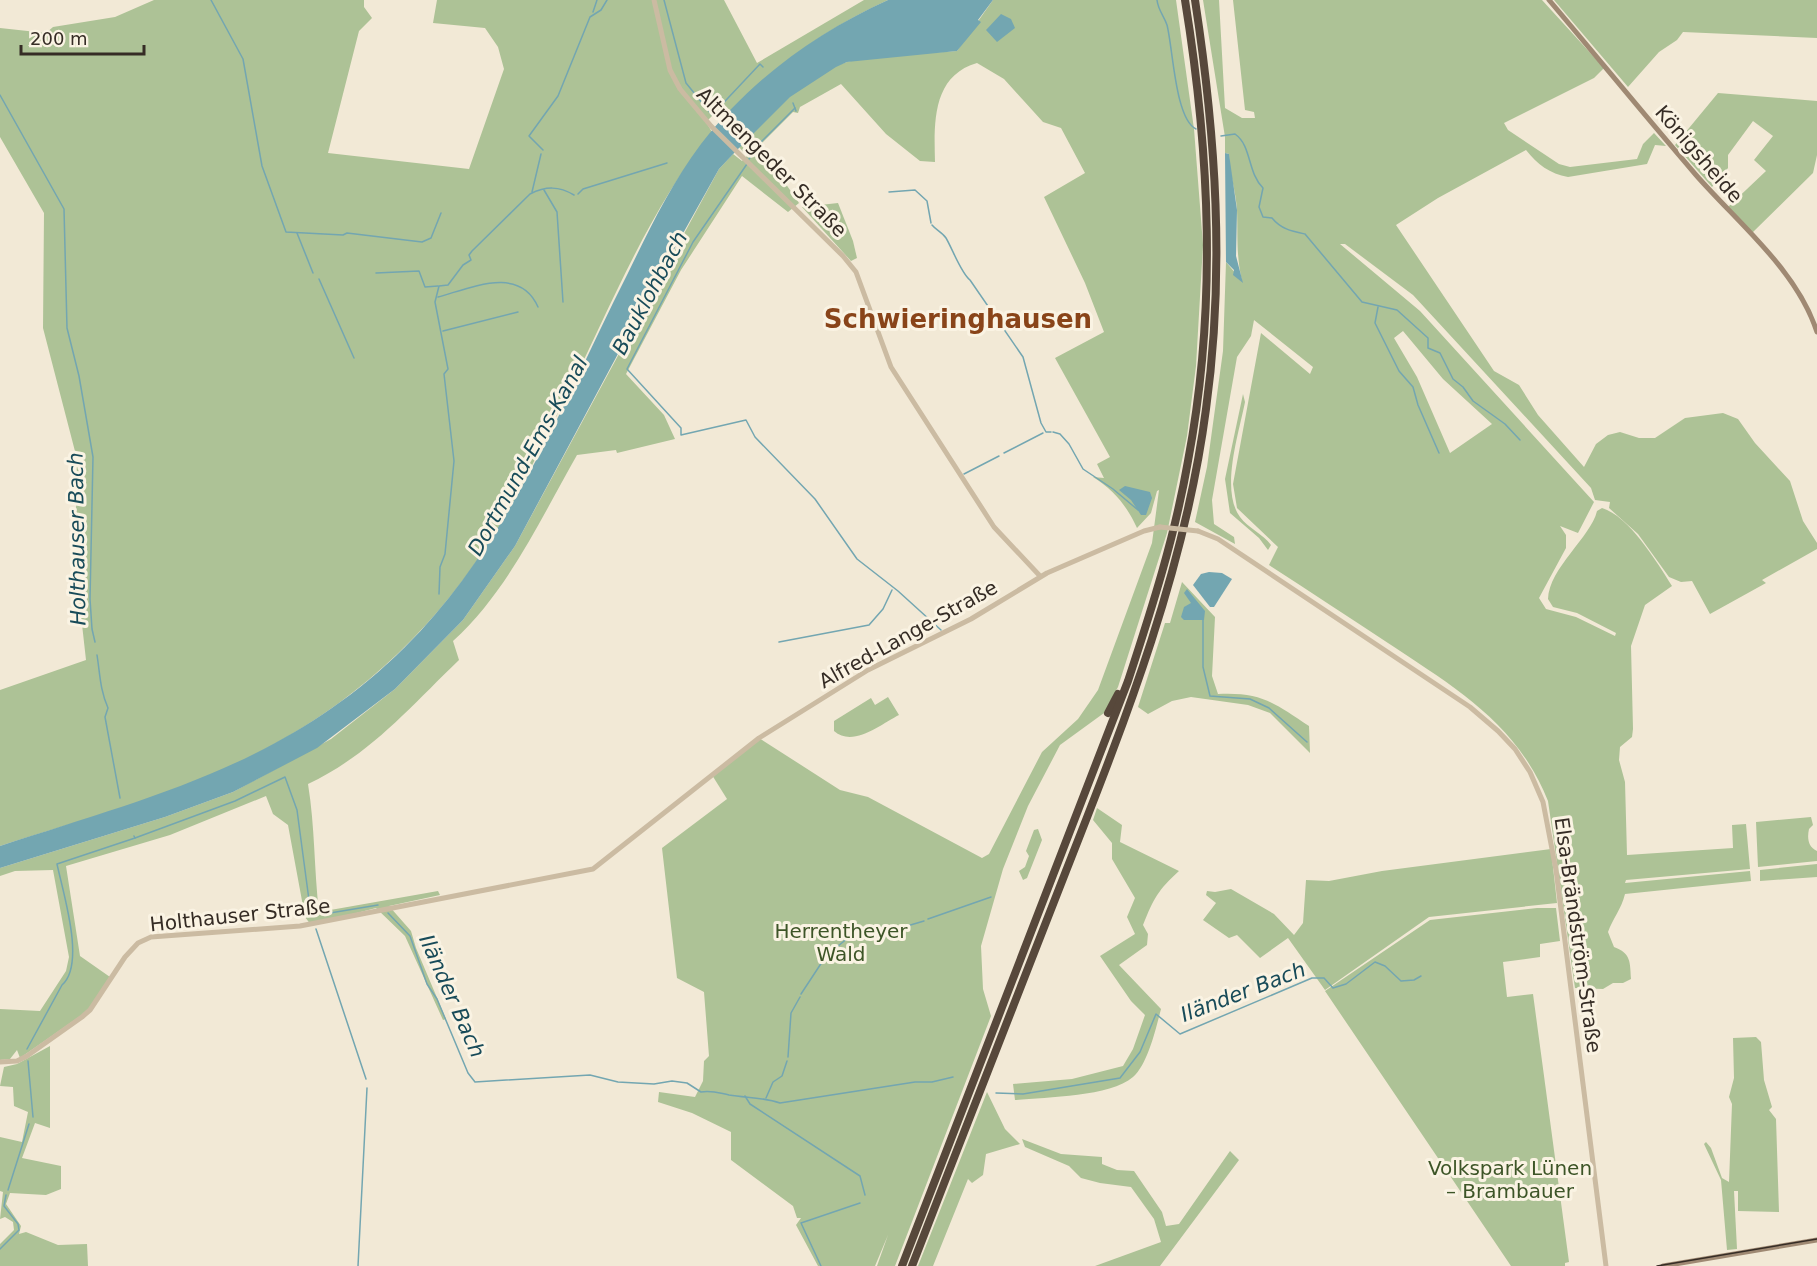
<svg xmlns="http://www.w3.org/2000/svg" width="1817" height="1266" viewBox="0 0 1817 1266" font-family="'DejaVu Sans',sans-serif">
<style>
.green{fill:#adc296;fill-rule:evenodd}
.water{fill:#73a6b1}
.lines{fill:none;stroke-linecap:round;stroke-linejoin:round}
.stream{stroke:#73a6b1;stroke-width:1.5}
.tertiary{stroke:#cbbba2;stroke-width:5}
.secondary{stroke:#9f8973;stroke-width:5}
.motorway{stroke:#57483b;stroke-width:8}
.tram{stroke:#352c25;stroke-width:1.5}
.tertiary-bridge{stroke:#cbbba2;stroke-width:5}
.labels{text-anchor:middle;stroke-width:6;stroke-linejoin:round;paint-order:stroke}
.street-label{font-size:20px;fill:#352c25;stroke:#faf3e3}
.park-label{font-size:20px;fill:#3d5527;stroke:#faf3e3}
.water-label{font-size:21px;font-style:italic;fill:#184b59;stroke:#faf3e3}
.district-label{font-size:26px;font-weight:bold;fill:#894419;stroke:#faf3e3}
</style>
<rect width="100%" height="100%" fill="#f2e9d6"/>
<g class="green">
<path d="M154,0h210v7l8,11 -13,13 -31,122 141,16 35,-100 -6,-22 -13,-19 -52,-5 4,-23h287l33,63 107,-63h24c-64,29 -119,70 -168,121l-6,-7 -8,8 6,10c-62,75 -103,178 -146,265 -26,51 -49,103 -80,150 -62,96 -151,172 -255,219 -73,34 -154,55 -231,80v-156l86,-30 -11,-98 2,-103 -34,-131 1,-115 -44,-76v-109l46,5 7,-6 62,-10z"/>
<path d="M993,0h183l18,129 9,116 -7,121 -9,70 -20,97 -49,154 -14,26 -44,32 -32,61 -25,63 -22,77 2,43 8,27 -96,250h-18l11,-31 -13,31h-57l-22,-41 5,-7h-4l-4,-12 -62,-46v-28l-39,-19 -34,-11 1,-10 36,5 8,-16 1,-20 5,-5 -5,-64 -27,-14 -15,-130 65,-49 -15,-24 47,-37 81,52 28,7 114,61 7,-4 53,-102 36,-33 20,-29 54,-147 7,-53 -2,1 -6,22 -14,15c-10,-22 -23,-38 -44,-51l11,1 -7,-14 13,-7 -55,-99 49,-26 -19,-49 -41,-86 41,-24 -24,-45 -18,-6 -39,-43 -27,-16c-45,13 -43,60 -42,99l-15,-1 -34,-27 -45,-50 -41,23 -2,6 -5,-1 -37,37 25,28 18,26 -11,9 -46,-36 -61,94 -55,104 38,41 11,24 -58,14 -1,-3 -39,5c-36,63 -69,136 -124,186l6,19c-50,48 -88,94 -151,124 7,43 6,85 11,128l119,-21 2,4 -51,11 22,25 5,17 30,71 -3,1 -38,-84 -29,-28 -65,17 -6,-8 -17,-92 -15,-11 -7,-18 -96,39 -104,31 14,90 30,21 -21,33 -69,48 -3,-8 -7,9 -10,1v-51l40,2 26,-40 3,-14 -16,-87 -38,1 -15,5v-8l165,-51 68,-25 98,-53 64,-50 68,-69 52,-74 204,-377 14,-15 9,7 5,-5 -8,-9c29,-32 65,-72 108,-85 32,-9 76,-8 110,-11z"/>
<path d="M1203,0h16l6,108 17,10h13l-1,-6 -9,-2 -12,-110h309l62,68 -10,10 -90,45 4,7 51,34 11,3 67,-8 6,-15 11,-11 12,13 -11,-1 -8,19 -79,13c-18,-3 -31,-13 -42,-27l-88,48 -42,27 98,146 25,14 19,30 46,52 12,-23 12,-9 12,-3 19,6h16l30,-20 38,-5 15,6 17,24 35,38 13,40 14,22v6l-55,31 4,3 -56,31 -18,-33 -11,1 -12,-5 -31,-43 -29,-26 1,-6 -15,-2 -4,-12 -178,-193 -68,-51h-5l80,67 174,191 -16,31 -18,-7 6,9v13l-27,50 7,11 30,8 39,19 1,-3 -39,-20 -24,-6 -5,-8c1,-31 43,-62 49,-88l5,-3c27,8 55,54 70,78l-27,19 -14,41 2,83 -1,8 -12,10 -1,13 6,22 2,73 106,-7 -1,-23 14,-1 4,45 -124,11 -1,3 125,-12 1,10 -126,13c-4,16 -12,24 -17,38l6,15c17,6 16,15 17,32l-8,4h-10l-10,6 -28,-1 -27,-187c-31,-78 -94,-114 -160,-158 -39,-26 -79,-52 -119,-78l9,-18 -41,-39 -4,-24 28,-151 49,41 3,-7 -59,-47 -3,16 -14,21 -25,143 2,24 20,13 1,7 -40,-22 12,-55 16,-116 3,-89 16,19c-6,-26 -4,-45 -5,-71 -1,-19 -8,-38 -8,-56l-4,-1v-16zM1403,331l40,48 49,45 -42,29 -33,-76 -23,-39z"/>
<path d="M1554,0h263v38l-134,-6 -6,8 -18,12 -31,35z"/>
<path d="M1718,93l99,8v54l-4,18 -61,60 -24,-26 38,-36 -12,-11 19,-24 -20,-15 -25,34v13l-16,19 -37,-42z"/>
<path d="M838,203l15,38 4,17 -6,3 -49,-54z"/>
<path d="M1243,394l2,8c-6,31 -25,88 -5,115 8,11 23,17 31,28l-3,5 -9,-12 -29,-25 -5,-34z"/>
<path d="M1182,582l33,35 -3,59 6,18c44,-2 56,9 91,32l1,27 -40,-40 -22,-8 -57,-8 -19,4 -24,13 -10,-7 27,-84h5z"/>
<path d="M888,697l11,18c-18,9 -46,33 -65,16v-10l37,-23 4,7z"/>
<path d="M1097,808l25,17 -2,17 59,29c-21,19 -25,27 -36,54l5,9 -1,11 -28,20 42,44c-5,19 -13,55 -28,68 -23,20 -87,20 -118,23l-2,-16 59,-5 51,-13 10,-17 12,-34 -14,-14 -31,-45 35,-22 -8,-17 8,-19 -23,-39v-16l-19,-23z"/>
<path d="M1811,817l2,8 -4,4c-2,9 -1,18 8,22v10l-59,6 -2,-45z"/>
<path d="M1038,829l4,11 -15,38 -4,2 -4,-9 6,-4 4,-11 -3,-5 8,-21z"/>
<path d="M1551,849l6,54 -128,14 -104,73 -37,-52 -28,20 -23,-23 -8,3 -26,-18 13,-17 -10,-8 1,-4 8,1 16,-3 43,25 20,21 9,-12 3,-43 23,1 53,-10z"/>
<path d="M1817,864v13l-57,4v-11z"/>
<path d="M1537,908h19l4,33 -20,3v13l-37,5 4,35 26,-3 36,268 -4,1v3h-54l-186,-275 105,-71z"/>
<path d="M1756,1037l5,5 3,38 8,27 -3,3 7,9 3,93 -41,-1v-20h-4l3,58 -10,1 -6,-70 -17,-36 2,-2 5,6 11,30 7,4 3,-78 -3,-7 5,-19 -1,-40z"/>
<path d="M50,1046v82l-15,-5 -13,35 39,8v23l-15,6 -36,-2 -4,11 15,22 -2,8 7,-2 32,13 29,-1 1,22h-88v-22l14,-14 -1,-8 -8,-5 -5,2 3,-27 -3,-1v-54l22,5 6,-30 -14,-6 -1,-19 -13,-1 4,-19 13,-3z"/>
<path d="M987,1092l18,37 15,15 -34,10 -3,21 -11,8 -4,-4 -35,87h-15z"/>
<path d="M1022,1139l39,15 41,3v7l15,6 17,1 28,41 4,14 13,-2 51,-73 9,9 -79,106h-65l66,-24 -7,-23 -23,-32 -31,-4 -19,-5 -12,-12 -44,-19z"/>
</g>
<g class="water">
<path d="M888,0h105l-15,20 3,2 -24,29 -110,11 -11,5 -46,30 -54,54 -17,18 -47,84 -157,293 -52,74 -68,69 -78,59 -84,44 -68,25 -165,51v-22c153,-50 287,-82 405,-199 105,-104 158,-246 223,-374 22,-45 43,-89 73,-129 49,-63 114,-111 187,-144z"/>
<path d="M1001,14l10,5 4,9 -18,14 -11,-12z"/>
<path d="M1225,153l4,1 8,56 -1,46 7,27 -10,-8 1,-5 -8,-8z"/>
<path d="M1125,486l25,6 2,6 -6,17h-5l-10,-15 -12,-10z"/>
<path d="M1209,572l13,1 10,6 -18,28h-4l-17,-22 8,-11z"/>
<path d="M1187,589l18,22 -1,9h-20l-3,-3 3,-10 7,-4 -7,-10z"/>
</g>
<g class="lines">
<g class="stream">
<path d="M211,0l32,59 19,107 24,66 57,3 4,-2 75,9 9,-4 10,-25"/>
<path d="M664,0l22,83 26,32 48,-51 3,3"/>
<path d="M1157,0c1,10 7,16 10,25 6,23 8,94 29,104"/>
<path d="M593,12l4,-12"/>
<path d="M0,95l64,114 3,119 12,48 14,81 -3,142 2,30 3,13"/>
<path d="M793,103l3,8"/>
<path d="M1221,136l14,-2c17,12 12,38 28,54l-4,19 4,10 9,1c9,11 19,13 33,16l57,68 35,8 31,28v10l12,5 13,26 10,8 10,14 32,23 15,16"/>
<path d="M543,150l-14,-14 29,-40 32,-79 11,-7 6,-10"/>
<path d="M749,159l10,-15 36,-36"/>
<path d="M747,164l-54,78 -66,127 54,59v7l65,-15 9,17 60,62 42,60 41,32 43,39"/>
<path d="M544,190l13,22 6,90"/>
<path d="M532,192l9,-38"/>
<path d="M889,192l26,-2 12,11 4,22"/>
<path d="M578,194l5,-5 84,-26"/>
<path d="M932,225c4,5 10,7 14,13 7,12 15,35 24,42l53,77 18,66 5,9h5"/>
<path d="M297,233l16,40"/>
<path d="M376,273l43,-2 6,16 13,-1"/>
<path d="M319,279l35,79"/>
<path d="M438,297c33,-9 82,-32 100,10"/>
<path d="M1378,307l-3,16 24,48 14,16 5,18 21,48"/>
<path d="M443,331l75,-19"/>
<path d="M1053,432l7,2 9,10 14,25 30,20 25,21"/>
<path d="M1004,453l39,-20"/>
<path d="M964,474l35,-18"/>
<path d="M439,594l1,-27 5,-13 9,-93 -10,-87 4,-5 -13,-67 4,-16 9,-1 15,-20 8,-5 -2,-5 3,-4 58,-57c16,-8 29,-8 44,1"/>
<path d="M1203,616v51l7,29 40,3 19,9 38,34"/>
<path d="M779,642l90,-17 14,-16 9,-19"/>
<path d="M97,655c3,19 3,35 11,53l-3,9 15,81"/>
<path d="M134,836l1,2 100,-37 50,-24 12,33 14,105"/>
<path d="M388,913l22,23 17,48 10,15 31,74 7,9 115,-7 28,7 36,2 18,-3 15,2 14,9c11,-2 18,1 28,3 18,3 34,2 51,8l135,-21h17l21,-5"/>
<path d="M324,914l54,-9"/>
<path d="M928,919l63,-22"/>
<path d="M316,929l50,150"/>
<path d="M861,929l46,-3 17,-5"/>
<path d="M851,936l5,-4"/>
<path d="M801,994l25,-38 23,-19"/>
<path d="M27,1049l35,-64c24,-21 1,-92 -5,-121l78,-26"/>
<path d="M788,1057l3,-44 9,-16"/>
<path d="M28,1061l5,56"/>
<path d="M996,1093l27,1 97,-16 20,-26 16,-38 24,20 132,-56h12l9,10 13,-4 29,-22 10,4 16,15 13,-1 7,-4"/>
<path d="M745,1096l5,8 110,72 5,19"/>
<path d="M766,1098l7,-16 9,-6 5,-15"/>
<path d="M8,1190l21,-66"/>
<path d="M0,1249l19,-19 -1,-6 -14,-18 2,-11"/>
<path d="M358,1266l9,-178"/>
<path d="M821,1266l-20,-43 59,-20"/>
</g>
<g class="tertiary">
<path d="M654,0l16,70 10,19 31,37 132,130 13,16 35,95 103,160 46,49"/>
<path d="M1198,531l20,8 252,168 28,24 17,18 15,23 13,30 13,68 50,396"/>
<path d="M0,1062l17,-1 10,-5 55,-39 8,-7 35,-53 13,-14 13,-6 149,-11 293,-57 166,-131 109,-68 103,-51 76,-46 97,-42 16,-4"/>
</g>
<g class="secondary">
<path d="M1549,0c49,58 97,117 147,175 42,48 101,95 121,157"/>
<path d="M1663,1266l154,-26"/>
</g>
<g class="motorway">
<path d="M1108,713l10,-19"/>
<path d="M902,1266l226,-585c24,-73 47,-145 60,-220 29,-154 22,-307 -3,-461"/>
<path d="M912,1266c51,-132 103,-264 154,-395 59,-150 119,-301 140,-462 19,-138 10,-272 -11,-409"/>
</g>
<path class="tram" d="M1657,1266l160,-27"/>
<path class="tertiary-bridge" d="M1160,527l38,4"/>
</g>
<g class="labels">
<g class="street-label">
<text transform="translate(1699 154) rotate(49)" y="7">Königsheide</text>
<text transform="translate(772 162) rotate(45)" y="7">Altmengeder Straße</text>
<text transform="translate(908 634) rotate(-29)" y="7">Alfred-Lange-Straße</text>
<text transform="translate(240 915) rotate(-6)" y="7">Holthauser Straße</text>
<text transform="translate(1578 935) rotate(82)" y="7">Elsa-Brändström-Straße</text>
</g>
<g class="park-label">
<text x="841" y="938">Herrentheyer<tspan x="841" dy="23">Wald</tspan></text>
<text x="1510" y="1175">Volkspark Lünen<tspan x="1510" dy="23">– Brambauer</tspan></text>
</g>
<g class="water-label">
<text transform="translate(650 293) rotate(-62)" y="7">Bauklohbach</text>
<text transform="translate(528 456) rotate(-61)" y="7">Dortmund-Ems-Kanal</text>
<text transform="translate(77 539) rotate(-91)" y="7">Holthauser Bach</text>
<text transform="translate(1243 992) rotate(-21)" y="7">Iländer Bach</text>
<text transform="translate(452 996) rotate(66)" y="7">Iländer Bach</text>
</g>
<g class="district-label">
<text x="958" y="328">Schwieringhausen</text>
</g>
</g>
<path d="M21 45v9h123v-9" fill="none" stroke="#352c25" stroke-width="3"/>
<text x="30" y="45" font-size="18" fill="#352c25" stroke="#faf3e3" stroke-width="4.5" paint-order="stroke">200 m</text>
</svg>
